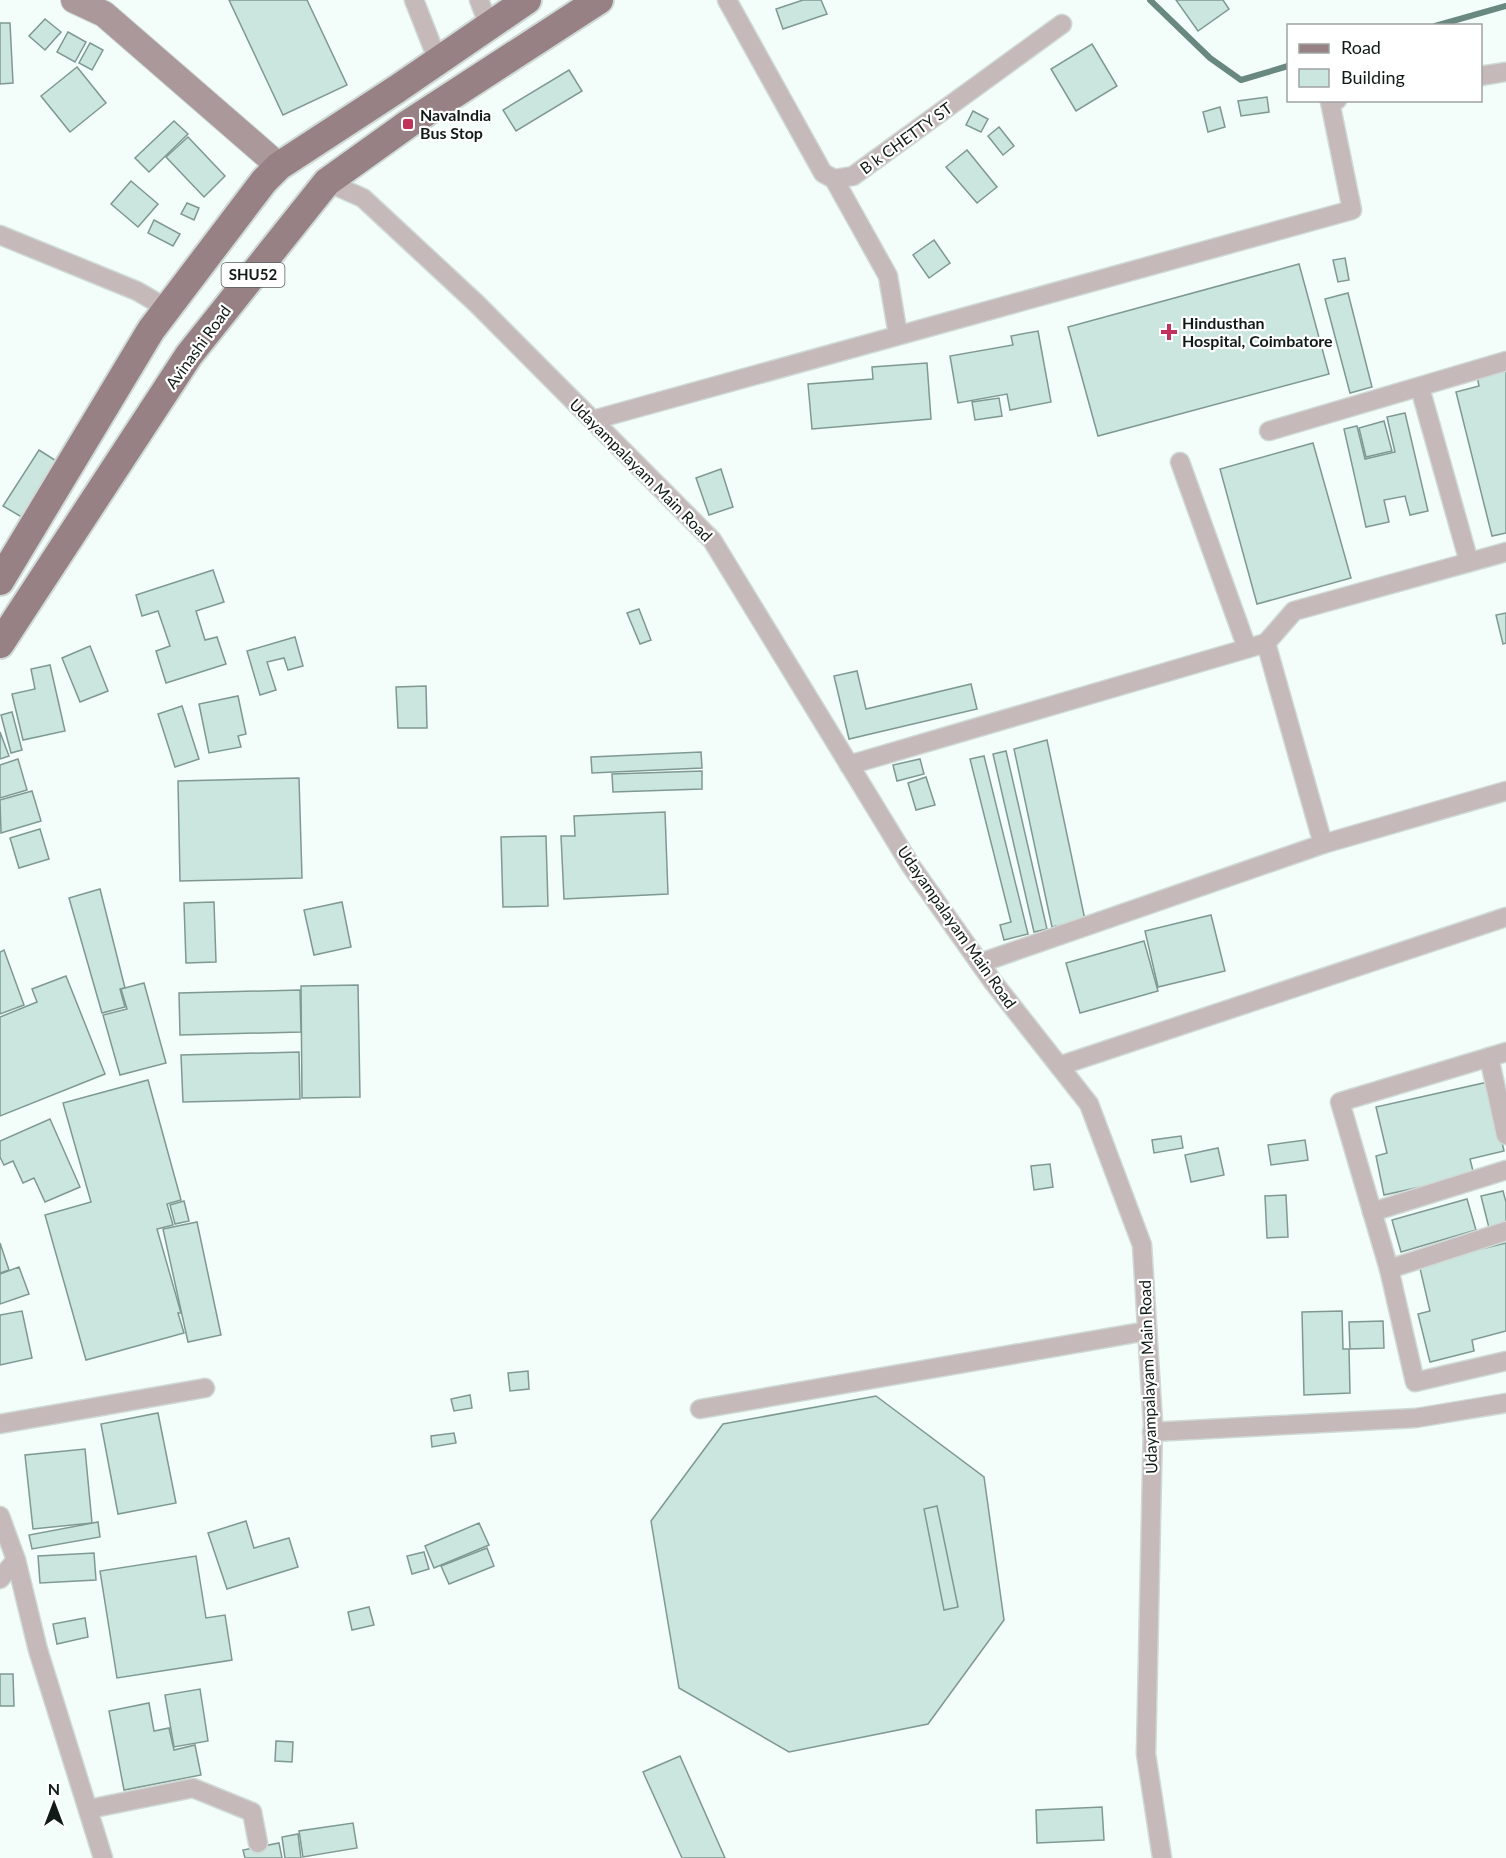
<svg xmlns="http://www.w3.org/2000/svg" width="1506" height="1858" viewBox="0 0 1506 1858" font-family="Lato,sans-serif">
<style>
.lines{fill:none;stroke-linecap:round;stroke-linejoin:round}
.stream{stroke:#698880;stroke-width:6}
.building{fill:#cae6de;stroke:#7f9992;stroke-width:1.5}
.street-casing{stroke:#cfdad7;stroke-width:21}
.secondary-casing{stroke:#cfdad7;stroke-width:28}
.primary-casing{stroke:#cfdad7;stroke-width:32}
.street{stroke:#c5b9ba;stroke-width:18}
.secondary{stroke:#aa989b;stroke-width:26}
.primary{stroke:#978184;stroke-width:28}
.poi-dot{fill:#c1325c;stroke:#fff;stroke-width:2}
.labels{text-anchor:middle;stroke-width:4.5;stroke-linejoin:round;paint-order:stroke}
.shield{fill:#fff;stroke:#585f5d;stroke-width:1.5}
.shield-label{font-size:15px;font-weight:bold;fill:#101a17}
.poi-label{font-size:16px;font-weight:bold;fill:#101a17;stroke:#fff;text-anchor:start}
.street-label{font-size:16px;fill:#101a17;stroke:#fff}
</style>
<rect width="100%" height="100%" fill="#f3fefb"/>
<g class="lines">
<g class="stream">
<path d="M1150,0l60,58 31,22 47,-14"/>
<path d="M1435,26l71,-20"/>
</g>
</g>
<g class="building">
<path d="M229,0h78l40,85 -64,30z"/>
<path d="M803,0h18l6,14 -44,15 -7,-20z"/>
<path d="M1176,0h47l6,9 -31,22z"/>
<path d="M45,19l16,13 -16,18 -16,-14z"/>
<path d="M0,23h10l3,60 -13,1z"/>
<path d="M68,32l18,10 -11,20 -18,-10z"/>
<path d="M90,43l13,7 -11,20 -13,-7z"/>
<path d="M1092,44l25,42 -41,25 -25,-42z"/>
<path d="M77,67l29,36 -36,29 -29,-36z"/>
<path d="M569,70l13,21 -66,40 -13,-21z"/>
<path d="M1267,97l2,15 -28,4 -3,-15z"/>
<path d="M1220,107l5,20 -17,5 -5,-20z"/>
<path d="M973,111l15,8 -7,13 -15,-7z"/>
<path d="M174,121l14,13 -39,38 -14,-14z"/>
<path d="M999,127l15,19 -11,9 -15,-19z"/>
<path d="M188,137l37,39 -21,21 -38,-40z"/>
<path d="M967,150l30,37 -20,16 -31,-36z"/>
<path d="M131,181l27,23 -20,23 -27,-23z"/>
<path d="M187,203l12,5 -5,12 -13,-6z"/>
<path d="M154,220l26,14 -7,12 -25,-13z"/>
<path d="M934,240l16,23 -21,15 -16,-23z"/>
<path d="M1345,258l4,22 -11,2 -5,-22z"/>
<path d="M1299,264l30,110 -231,62 -30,-109z"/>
<path d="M1348,293l24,94 -22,6 -25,-94z"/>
<path d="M1038,331l13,71 -41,8 -3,-16 -49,9 -8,-47 63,-11 -2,-9z"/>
<path d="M927,363l4,56 -119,10 -4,-45 65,-5 -1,-12z"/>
<path d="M1506,368v165l-14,3 -36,-144 23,-6 -2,-10z"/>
<path d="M999,398l3,18 -27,4 -3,-18z"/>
<path d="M1405,413l23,98 -18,4 -5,-19 -21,4 5,22 -23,5 -22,-98 13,-3 8,33 30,-7 -8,-35z"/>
<path d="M1384,421l8,30 -26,6 -7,-29z"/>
<path d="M1313,443l38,135 -94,26 -37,-135z"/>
<path d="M39,450l22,14 -36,55 -22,-13z"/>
<path d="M721,469l12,38 -24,8 -13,-37z"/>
<path d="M213,570l11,32 -28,9 9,29 12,-3 9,27 -60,19 -10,-32 14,-5 -12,-35 -16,5 -6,-21z"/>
<path d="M639,609l12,31 -11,4 -13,-31z"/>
<path d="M1506,613v30l-3,1 -7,-29z"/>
<path d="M295,637l8,29 -15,4 -4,-12 -17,4 9,28 -16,5 -13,-44z"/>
<path d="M90,646l18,45 -28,11 -18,-44z"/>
<path d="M50,665l15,66 -42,9 -11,-46 23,-5 -4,-20z"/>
<path d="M857,671l9,38 105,-25 6,25 -128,30 -15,-63z"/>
<path d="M426,686l1,42h-29l-2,-41z"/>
<path d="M238,696l8,38 -8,2 3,11 -32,6 -10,-49z"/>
<path d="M182,706l17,53 -24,8 -17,-53z"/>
<path d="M12,712l10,38 -11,3 -10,-38z"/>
<path d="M0,732l9,24 -9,3z"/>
<path d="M1047,740l38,180 -33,7 -38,-178z"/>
<path d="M1006,751l41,178 -13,3 -41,-178z"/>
<path d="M701,752l1,16 -110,5 -1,-16z"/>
<path d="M984,756l44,178 -24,6 -4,-15 11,-3 -41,-163z"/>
<path d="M18,759l9,31 -27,8v-33z"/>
<path d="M920,759l4,15 -27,7 -4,-16z"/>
<path d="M702,771v18l-89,3 -1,-18z"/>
<path d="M926,777l9,28 -19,5 -8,-27z"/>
<path d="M299,778l3,100 -122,3 -2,-100z"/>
<path d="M32,791l9,30 -40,12 -1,-33z"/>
<path d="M665,812l3,82 -104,5 -3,-63h14l-1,-20z"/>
<path d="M40,829l9,30 -30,9 -9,-30z"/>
<path d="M546,836l2,70 -45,1 -2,-70z"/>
<path d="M100,889l25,99 -5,1 5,18 -23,6 -33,-115z"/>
<path d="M214,902l2,60 -30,1 -2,-60z"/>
<path d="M342,902l9,45 -37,8 -10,-45z"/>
<path d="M1211,915l14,56 -67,16 -13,-56z"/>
<path d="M1144,941l14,50 -78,22 -14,-50z"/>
<path d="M4,950l20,55 -24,9v-62z"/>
<path d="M66,976l39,98 -105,42v-99l37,-15 -5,-13z"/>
<path d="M144,983l22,80 -46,12 -17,-60 24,-6 -6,-20z"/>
<path d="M358,985l2,112 -58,1 -1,-112z"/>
<path d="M300,990l1,42 -121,3 -1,-42z"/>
<path d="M299,1052l1,47 -117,3 -2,-47z"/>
<path d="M148,1080l33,120 -14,4 6,21 -16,4 24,84h-3l6,20 -98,27 -41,-145 46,-13 -28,-99z"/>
<path d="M1488,1082l16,69 -34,8 4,16 -90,20 -8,-39 11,-3 -11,-46z"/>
<path d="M50,1119l30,68 -35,15 -11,-24 -11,5 -10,-22 -9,4 -4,-8v-16z"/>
<path d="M1181,1136l2,12 -29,5 -2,-13z"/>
<path d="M1305,1140l3,20 -37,5 -3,-20z"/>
<path d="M1218,1148l6,27 -33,7 -6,-27z"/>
<path d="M1050,1164l3,23 -19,3 -3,-24z"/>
<path d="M1503,1191l3,11v27l-16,3 -9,-36z"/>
<path d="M1286,1195l2,42 -21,1 -2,-42z"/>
<path d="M1467,1199l9,31 -75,22 -9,-32z"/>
<path d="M184,1201l5,20 -14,3 -5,-19z"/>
<path d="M197,1222l24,113 -33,7 -25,-113z"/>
<path d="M0,1243l9,27 -9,3z"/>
<path d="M1506,1243v88l-34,9 2,11 -44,11 -12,-48 12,-3 -11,-47z"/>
<path d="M19,1267l10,27 -29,10v-30z"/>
<path d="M22,1311l10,47 -32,7v-50z"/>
<path d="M1342,1311l1,38h6l1,44 -46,2 -2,-83z"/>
<path d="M1383,1321l1,27 -34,1 -1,-27z"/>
<path d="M528,1371l1,18 -19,2 -2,-18z"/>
<path d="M470,1395l2,13 -18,3 -3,-12z"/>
<path d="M876,1396l108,81 20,143 -76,104 -139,28 -110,-64 -28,-167 72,-97z"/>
<path d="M158,1413l18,90 -58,11 -17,-90z"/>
<path d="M454,1433l2,10 -24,4 -1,-11z"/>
<path d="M85,1449l7,74 -59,6 -8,-74z"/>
<path d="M937,1506l21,101 -14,3 -20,-101z"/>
<path d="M246,1521l8,27 35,-10 9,29 -71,22 -19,-56z"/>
<path d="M98,1522l2,15 -68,12 -3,-14z"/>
<path d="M479,1523l10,22 -55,23 -9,-22z"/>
<path d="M487,1548l7,18 -45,18 -8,-18z"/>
<path d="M424,1552l5,17 -17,5 -5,-18z"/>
<path d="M94,1553l2,27 -56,3 -2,-27z"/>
<path d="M196,1556l10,62 19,-3 7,45 -115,18 -17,-107z"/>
<path d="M369,1607l5,18 -22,5 -4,-18z"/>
<path d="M85,1618l3,19 -31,7 -4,-20z"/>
<path d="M0,1674h13l1,32h-14z"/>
<path d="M200,1689l8,52 -34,6 -9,-52z"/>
<path d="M149,1703l5,28 15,-3 5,22 21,-5 6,30 -77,15 -15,-79z"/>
<path d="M276,1741l17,1 -1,20 -17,-1z"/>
<path d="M680,1756l45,102h-43l-39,-86z"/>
<path d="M1102,1807l2,33 -67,3 -1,-33z"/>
<path d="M353,1823l4,25 -54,9 -4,-26z"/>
<path d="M298,1834l3,24h-16l-3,-21z"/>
<path d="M279,1843l3,15h-37l-2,-8z"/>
</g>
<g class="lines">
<g class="street-casing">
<g id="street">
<path d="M414,0l24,61"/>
<path d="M479,0l10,26"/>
<path d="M727,0l96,173 11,6 19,-3 209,-152"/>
<path d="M1480,76l26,-4"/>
<path d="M834,179l54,97 10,59"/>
<path d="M327,182l36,16 114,106 235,236 199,326 82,116 96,122 53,141 11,179 -7,330 16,104"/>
<path d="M0,235l137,56 31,18"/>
<path d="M1420,388l49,174"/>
<path d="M593,420l759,-210 -22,-108 7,-2"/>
<path d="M1269,431l237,-70"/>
<path d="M1180,462l67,186"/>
<path d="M849,765l417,-122 28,-32 212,-59"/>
<path d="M1323,844l183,-53"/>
<path d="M980,963l343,-119 -57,-201"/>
<path d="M1506,1052l-166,50 49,167 26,113 91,-21"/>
<path d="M1489,1057l17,78"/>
<path d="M1059,1066l447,-149"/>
<path d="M1372,1212l134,-42"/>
<path d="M1389,1269l117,-38"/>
<path d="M700,1409l447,-78"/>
<path d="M0,1424l205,-36"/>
<path d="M1152,1432l264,-14 90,-15"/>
<path d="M0,1516l16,44 -16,19"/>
<path d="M16,1560l22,90 65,208"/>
<path d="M89,1809l104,-21 59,24 6,31"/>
</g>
</g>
<g class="secondary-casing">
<path id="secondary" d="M74,0l30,14 175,152"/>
</g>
<g class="primary-casing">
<g id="primary">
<path d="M0,581l151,-251 113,-149 15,-15 118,-77 130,-89"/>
<path d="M0,644l189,-289 138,-173 81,-58 191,-124"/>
</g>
</g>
<use href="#street" class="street"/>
<use href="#secondary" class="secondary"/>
<use href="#primary" class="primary"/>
</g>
<g class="poi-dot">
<rect x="402" y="118" width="12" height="12" rx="3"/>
<path d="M1166 323h6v6h6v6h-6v6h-6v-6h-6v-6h6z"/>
</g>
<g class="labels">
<rect class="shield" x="221.5" y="263" width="63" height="24" rx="4.5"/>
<g class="shield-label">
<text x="253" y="280">SHU52</text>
</g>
<g class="poi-label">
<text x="420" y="121">NavaIndia<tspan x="420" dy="18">Bus Stop</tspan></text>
<text x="1182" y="329">Hindusthan<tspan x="1182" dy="18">Hospital, Coimbatore</tspan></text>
</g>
<g class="street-label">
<text transform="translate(906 138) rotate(-36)" y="6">B k CHETTY ST</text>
<text transform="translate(198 347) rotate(-54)" y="6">Avinashi Road</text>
<text transform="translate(641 470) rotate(45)" y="6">Udayampalayam Main Road</text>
<text transform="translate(957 927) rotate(55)" y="6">Udayampalayam Main Road</text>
<text transform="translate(1148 1377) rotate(-92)" y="6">Udayampalayam Main Road</text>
</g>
</g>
<rect x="1287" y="24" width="195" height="78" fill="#ffffff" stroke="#9fa3a2" stroke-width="1.5"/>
<rect x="1299" y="44" width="30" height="9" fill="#978184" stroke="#9fa3a2" stroke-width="1.5"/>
<text x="1341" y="54" font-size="18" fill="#101a17">Road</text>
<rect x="1299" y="69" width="30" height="18" fill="#cae6de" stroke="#9fa3a2" stroke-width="1.5"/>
<text x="1341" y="84" font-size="18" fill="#101a17">Building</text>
<g transform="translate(54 1804)" stroke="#ffffff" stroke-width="4.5" paint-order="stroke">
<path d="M0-4.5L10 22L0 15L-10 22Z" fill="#101a17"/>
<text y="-9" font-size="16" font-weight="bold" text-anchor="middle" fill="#101a17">N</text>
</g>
</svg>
